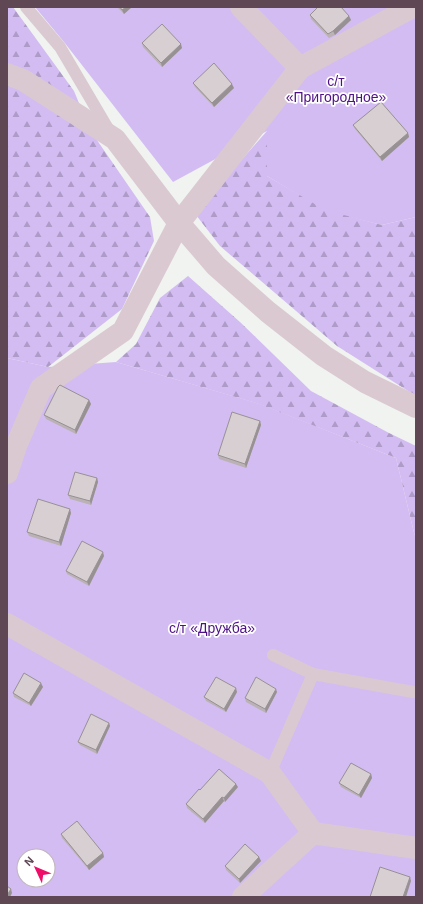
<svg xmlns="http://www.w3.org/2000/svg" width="423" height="904" viewBox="0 0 423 904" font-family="Arial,sans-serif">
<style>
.green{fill:#d3bcf2;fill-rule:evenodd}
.forest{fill:url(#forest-firs)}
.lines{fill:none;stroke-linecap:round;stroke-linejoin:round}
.lane{stroke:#dbc9d2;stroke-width:12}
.street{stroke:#dbc9d2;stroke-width:22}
.wall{fill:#bab2b5}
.shaded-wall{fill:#979193}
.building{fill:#d8cfd2;stroke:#979193}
.labels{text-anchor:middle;stroke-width:3.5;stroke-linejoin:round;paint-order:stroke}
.park-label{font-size:14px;fill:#4f1187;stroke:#fff}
</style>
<defs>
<pattern id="forest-firs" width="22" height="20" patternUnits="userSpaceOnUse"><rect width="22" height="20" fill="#d3bcf2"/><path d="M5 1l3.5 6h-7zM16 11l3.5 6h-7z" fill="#ae9bc7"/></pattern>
</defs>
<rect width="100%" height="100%" fill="#f0f3f0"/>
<g class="green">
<path d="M35,7h381v210l-34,8 -57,-14 -58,-35v-45l-94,51 -109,-140z"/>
<path d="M7,358l41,9 68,-5 144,42 136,54 20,83v356h-409zM24,856h24v24h-24z"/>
</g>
<g class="forest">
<path d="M7,7h6l61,84 16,39 60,87 4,24 -32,68 -74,58 -41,-9z"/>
<path d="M267,131v45l58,34 57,15 34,-8v179l-79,-50 -117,-100 -24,-31 7,-12z"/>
<path d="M188,276l52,46 71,69 78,42 27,13v95l-20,-83 -137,-54 -143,-42 20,-18 24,-46z"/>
</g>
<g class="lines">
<g class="lane">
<path d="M26,7l34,40 50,85"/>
<path d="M313,674l100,18"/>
<path d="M270,773l43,-99 -40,-19"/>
</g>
<g class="street">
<path d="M241,7l59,61"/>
<path d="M7,74l16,6 92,59 64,84 37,43 52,46 56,44 41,26 51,25"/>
<path d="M7,473l9,-27 25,-58 82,-57 56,-108 121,-155 112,-61"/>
<path d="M7,624l263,149 43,60 103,15"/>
<path d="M243,897l70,-64"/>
</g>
</g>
<g class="wall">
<path d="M117,7h15l-8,7z"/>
<path d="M310,15l39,1 2,4 -16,15 -6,3 -18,-19z"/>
<path d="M142,43l40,5 -20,19 -19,-20z"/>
<path d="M193,83l41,5 -20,19 -19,-20z"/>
<path d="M353,125l55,8 1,4 -27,24 -27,-32z"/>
<path d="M89,400l2,4 -15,30 -30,-15 -2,-4z"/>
<path d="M260,421l1,4 -15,43 -27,-9 -1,-4z"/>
<path d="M97,478l1,4 -7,23 -21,-6 -2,-4z"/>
<path d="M71,513l-10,33 -32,-10 -2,-4z"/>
<path d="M104,556l-15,30 -22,-12 -1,-3z"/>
<path d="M43,687l-12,19 -17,-9 -1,-4z"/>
<path d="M237,692l-11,20 -20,-11 -2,-4z"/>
<path d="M277,692l-11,21 -20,-11 -1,-4z"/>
<path d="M109,723l1,3 -13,28 -17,-9 -2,-3z"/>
<path d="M371,774l1,4 -11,20 -20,-11 -2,-4z"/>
<path d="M238,787l-13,15 -1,-1 -19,22 -18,-15 -1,-4 14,-14z"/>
<path d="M61,834l42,19 1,4 -15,13 -27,-32z"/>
<path d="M259,857l2,4 -21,22 -14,-13 -1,-4z"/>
</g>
<g class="shaded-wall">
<path d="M126,7h6l-8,7 -2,-4z"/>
<path d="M349,16l2,4 -16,15 -2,-4z"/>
<path d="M181,44l1,4 -20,19 -1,-4z"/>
<path d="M232,84l2,4 -20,19 -2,-4z"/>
<path d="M408,133l1,4 -27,24 -2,-4z"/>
<path d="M89,400l2,4 -15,30 -1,-4z"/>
<path d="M260,421l1,4 -15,43 -1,-4z"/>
<path d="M97,478l1,4 -7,23 -1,-4z"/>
<path d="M70,509l1,4 -10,33 -2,-4z"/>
<path d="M103,552l1,4 -15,30 -2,-4z"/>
<path d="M41,683l2,4 -12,19 -2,-3z"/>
<path d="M236,688l1,4 -11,20 -2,-3z"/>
<path d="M276,689l1,3 -11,21 -1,-4z"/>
<path d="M109,723l1,3 -13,28 -1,-4z"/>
<path d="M371,774l1,4 -11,20 -2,-3z"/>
<path d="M236,784l2,3 -13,15 -1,-4z"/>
<path d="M222,797l2,4 -19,22 -2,-4z"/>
<path d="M103,853l1,4 -15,13 -2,-4z"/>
<path d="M259,857l2,4 -21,22 -1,-4z"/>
<path d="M410,877l1,4 -5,16h-3z"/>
<path d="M11,889l1,4 -2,4h-3v-2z"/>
</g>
<g class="building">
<path d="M120,7h6l-4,3z"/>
<path d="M318,7h23l8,9 -16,15 -5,3 -18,-19z"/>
<path d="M162,24l19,20 -20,19 -19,-20z"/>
<path d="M214,63l18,21 -20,19 -19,-20z"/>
<path d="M381,102l27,31 -28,24 -27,-32z"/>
<path d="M60,385l29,15 -14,30 -31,-15 14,-28z"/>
<path d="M232,412l28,9 -15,43 -27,-9z"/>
<path d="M75,472l22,6 -7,23 -22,-6z"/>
<path d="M38,499l32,10 -11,33 -32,-10z"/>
<path d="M82,541l21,11 -16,30 -21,-11z"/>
<path d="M24,673l17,10 -12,20 -16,-10z"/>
<path d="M216,677l20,11 -12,21 -20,-12z"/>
<path d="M256,677l20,12 -11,20 -20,-11z"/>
<path d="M91,714l18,9 -13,27 -18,-8z"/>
<path d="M351,763l20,11 -12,21 -20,-12z"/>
<path d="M219,769l17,15 -12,14 -2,-1 -19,22 -17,-15 13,-15 1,1z"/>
<path d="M77,821l26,32 -16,13 -26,-32z"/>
<path d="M245,844l14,13 -20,22 -14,-13z"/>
<path d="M380,867l30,10 -7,20h-33z"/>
<path d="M7,886l4,3 -4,6z"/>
</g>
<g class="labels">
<g class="park-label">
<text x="336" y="86">с/т<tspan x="336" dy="16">«Пригородное»</tspan></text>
<text x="212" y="633">с/т «Дружба»</text>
</g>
</g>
<rect width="423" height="904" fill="none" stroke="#5f4753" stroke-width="16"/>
<g transform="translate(36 868) rotate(314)"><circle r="19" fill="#ffffff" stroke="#bfb5ba"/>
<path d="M0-3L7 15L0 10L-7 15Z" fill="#ef0d6a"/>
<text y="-6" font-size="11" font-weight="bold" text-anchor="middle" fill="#5f4753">N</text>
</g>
</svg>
